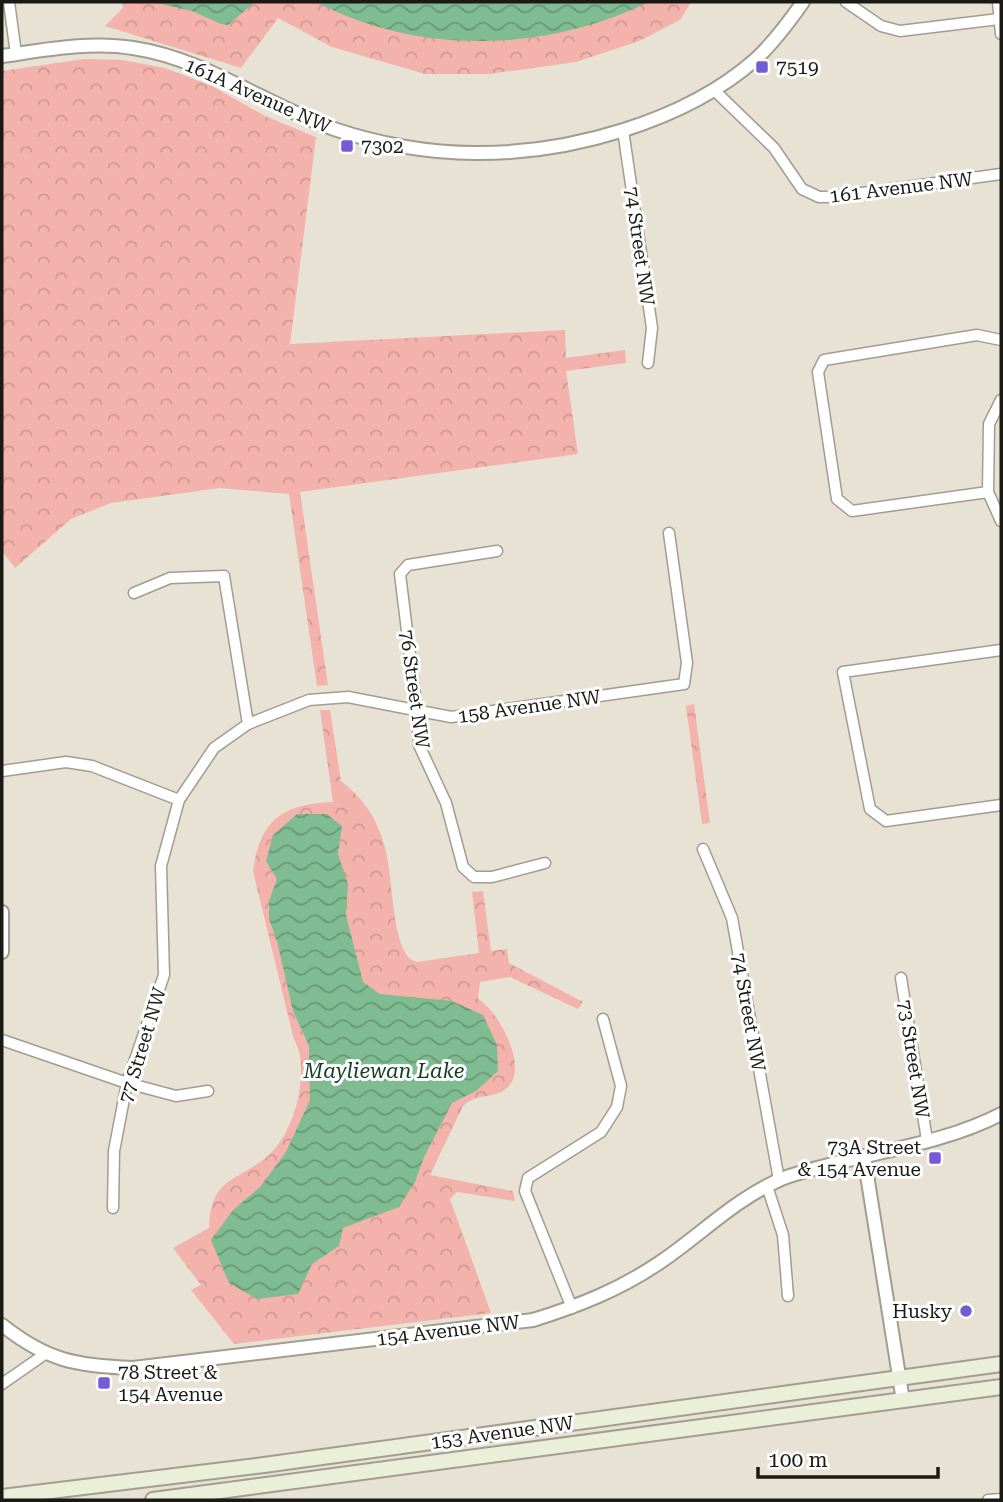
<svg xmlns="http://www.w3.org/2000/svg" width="1003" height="1502" viewBox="0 0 1003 1502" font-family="'Roboto Serif',serif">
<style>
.park{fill:url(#park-crowns)}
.water{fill:url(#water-waves)}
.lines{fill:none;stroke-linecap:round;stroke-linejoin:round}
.minor-casing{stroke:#a39d90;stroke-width:13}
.tertiary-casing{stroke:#a39d90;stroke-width:16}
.secondary-casing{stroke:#a39d90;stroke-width:18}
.minor{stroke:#fff;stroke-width:10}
.tertiary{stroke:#fff;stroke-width:12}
.secondary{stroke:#eaefda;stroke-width:14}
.poi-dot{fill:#755bd5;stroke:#fff;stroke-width:2.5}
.labels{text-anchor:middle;stroke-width:6;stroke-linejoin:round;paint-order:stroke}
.poi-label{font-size:19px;fill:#1b1914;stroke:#fff;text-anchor:start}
.street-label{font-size:19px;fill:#1b1914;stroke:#fff}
.water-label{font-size:21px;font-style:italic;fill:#113f22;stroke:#fff}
</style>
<defs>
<pattern id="park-crowns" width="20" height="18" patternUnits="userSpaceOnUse" patternTransform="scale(1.75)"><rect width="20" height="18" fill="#f3b2ac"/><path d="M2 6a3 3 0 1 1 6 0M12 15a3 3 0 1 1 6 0" fill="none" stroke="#d09893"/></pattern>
<pattern id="water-waves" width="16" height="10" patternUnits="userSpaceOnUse" patternTransform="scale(1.75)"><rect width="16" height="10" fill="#80bc91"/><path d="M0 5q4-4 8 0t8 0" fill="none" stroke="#689875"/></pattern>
</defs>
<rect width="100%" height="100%" fill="#e8e2d4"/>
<g class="park">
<path d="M122,2h569l-11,18 -41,21 -63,21 -87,12h-64l-93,-27 -54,-29 -37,50 -136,-42 18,-18z"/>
<path d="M84,59l38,1 43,8 47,18 53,30 51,21 -26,207 275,-14 1,28 59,-8 1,13 -60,8 12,83 -278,38 28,193 -11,1 -28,-192 -69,-6 -109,15 -40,16 -56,49 -13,-17v-480z"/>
<path d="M694,704l16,119 -8,1 -16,-118z"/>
<path d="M320,710h10l11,71c21,16 36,37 43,63 9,29 7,84 21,108 3,6 6,8 12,10l62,-9 -7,-61 11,-1 8,60 16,-2 2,14 74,39 -5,7 -68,-32 -30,5 -2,17c20,11 52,69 29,89 -14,12 -29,4 -44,18l-33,69 83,16 2,10 -58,-9 -7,7 41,114 -257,31 -43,-54 10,-5 -28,-37 36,-20c2,-53 28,-45 60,-73 24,-22 36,-68 31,-99 -1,-7 -5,-14 -7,-20l-40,-165c7,-52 30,-67 80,-69z"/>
</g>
<g class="water">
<path d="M152,2h103l-27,23 -7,-1 -29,-13z"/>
<path d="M316,2h333c-103,50 -230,54 -333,0z"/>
<path d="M297,814h30l15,12 -4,28 10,30 -2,31 17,67 17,12 72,7 31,14 14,30 1,26 -22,20 -24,12 -28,54 -9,25 -16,25 -56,21 -4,18 -27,18 -14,30 -41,5 -28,-16 -18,-43 22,-30 27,-23 26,-35 24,-52 -1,-54 -16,-35 -16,-70 -8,-22v-18l8,-22 -11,-18 7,-26z"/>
</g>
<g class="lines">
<g class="minor-casing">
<g id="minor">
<path d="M9,2l7,52"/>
<path d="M846,2l35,24 19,5 99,-12"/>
<path d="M998,2l3,32"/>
<path d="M714,90l60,58 28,41 17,8h14l168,-23"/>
<path d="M623,130l29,198 -4,35"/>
<path d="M1001,400l-12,24 -1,68 13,29"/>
<path d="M988,492l-136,19 -15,-12 -19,-127 6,-12 153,-25 24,5"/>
<path d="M497,551l-89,14 -8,9 17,138 2,33 27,58 17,64 11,10h18l53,-14"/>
<path d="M134,593l36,-15 54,-2 24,148"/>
<path d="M1001,650l-158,22 27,137 16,12 115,-16"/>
<path d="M2,771l64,-9 26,4 87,34"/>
<path d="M703,849l29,69 47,262"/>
<path d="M901,978l26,162"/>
<path d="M2,1040l125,43 49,13 32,-5"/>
<path d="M767,1186l16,49 5,61"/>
<path d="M113,1208l1,-57 13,-68 37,-108 -3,-109 18,-66 35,-52 34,-24 61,-24 39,-3 103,20 233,-33 3,-21 -18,-130"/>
<path d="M572,1308l-47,-117 3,-13 73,-46 16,-25 4,-21 -18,-67"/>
<path d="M2,1384l43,-30"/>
<path d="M988,1500l13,-1"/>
</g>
</g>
<g class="tertiary-casing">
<g id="tertiary">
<path d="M2,56c43,-6 88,-15 131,-8 73,11 133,57 201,81 44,15 95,24 141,24 93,1 210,-31 281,-94 18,-17 33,-37 47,-57"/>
<path d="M2,912v40"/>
<path d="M864,1156l39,245"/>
<path d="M2,1325c45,36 75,41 131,43l400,-48c45,-14 86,-30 126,-57 39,-26 74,-62 118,-82 12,-6 27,-9 40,-13 61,-17 128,-25 184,-54"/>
</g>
</g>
<g class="secondary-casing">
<g id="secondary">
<path d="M2,1497l262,-32 737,-101"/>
<path d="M153,1500l848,-113"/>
</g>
</g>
<use href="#minor" class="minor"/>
<use href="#tertiary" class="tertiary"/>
<use href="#secondary" class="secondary"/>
</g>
<g class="poi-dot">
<rect x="755" y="60" width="14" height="14" rx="3.5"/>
<rect x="340" y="139" width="14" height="14" rx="3.5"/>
<rect x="928" y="1151" width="14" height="14" rx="3.5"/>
<circle cx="966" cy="1311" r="7"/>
<rect x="97" y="1376" width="14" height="14" rx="3.5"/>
</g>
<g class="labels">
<g class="poi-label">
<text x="776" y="74">7519</text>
<text x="361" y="153">7302</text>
<text x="921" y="1154" text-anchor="end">73A Street<tspan x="921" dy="22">&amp; 154 Avenue</tspan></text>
<text x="952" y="1318" text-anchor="end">Husky</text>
<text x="118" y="1379">78 Street &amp;<tspan x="118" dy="22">154 Avenue</tspan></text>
</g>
<g class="street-label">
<text transform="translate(258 95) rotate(24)" y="7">161A Avenue NW</text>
<text transform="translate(901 187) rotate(-7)" y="7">161 Avenue NW</text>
<text transform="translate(640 246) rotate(82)" y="7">74 Street NW</text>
<text transform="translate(415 689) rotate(82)" y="7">76 Street NW</text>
<text transform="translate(529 706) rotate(-8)" y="7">158 Avenue NW</text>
<text transform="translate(749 1012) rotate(80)" y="7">74 Street NW</text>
<text transform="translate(142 1045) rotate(-73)" y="7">77 Street NW</text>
<text transform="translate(914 1059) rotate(81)" y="7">73 Street NW</text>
<text transform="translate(448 1330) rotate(-7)" y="7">154 Avenue NW</text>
<text transform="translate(502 1432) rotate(-8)" y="7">153 Avenue NW</text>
</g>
<g class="water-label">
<text x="384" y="1078">Mayliewan Lake</text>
</g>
</g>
<rect width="1003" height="1502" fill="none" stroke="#1b1914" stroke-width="7"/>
<path d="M758 1467v10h180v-10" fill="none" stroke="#1b1914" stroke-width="3.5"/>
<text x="768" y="1467" font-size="21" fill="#1b1914" stroke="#ffffff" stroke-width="5" paint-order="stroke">100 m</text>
</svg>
